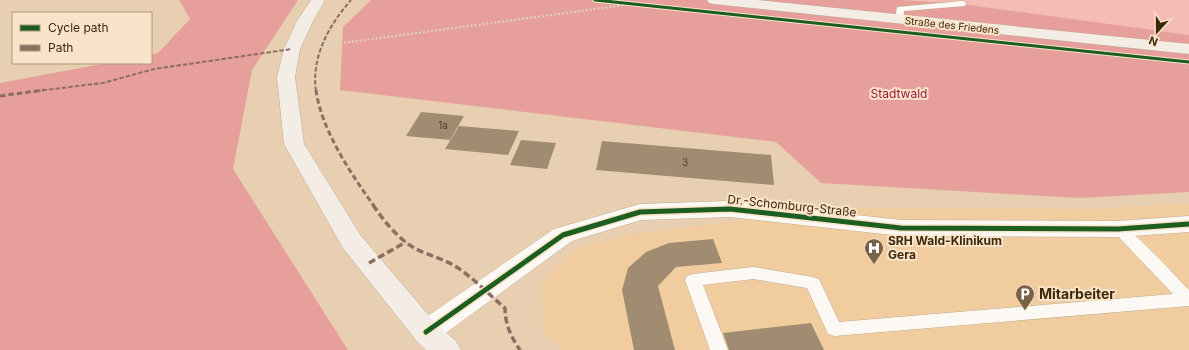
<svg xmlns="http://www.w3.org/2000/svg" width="1189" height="350" viewBox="0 0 1189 350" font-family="Inter,sans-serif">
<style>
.built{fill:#f1cc9e}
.green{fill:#f4bcb5}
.forest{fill:#e69f9b}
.building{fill:#a08c70}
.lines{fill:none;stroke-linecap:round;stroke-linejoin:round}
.lane-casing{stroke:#c3ad93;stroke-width:1}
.street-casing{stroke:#c3ad93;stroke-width:1}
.secondary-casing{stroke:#c3ad93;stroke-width:1}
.path{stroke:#dcd4ca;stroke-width:2;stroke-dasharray:2 2;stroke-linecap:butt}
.lane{fill:#fcf8f3;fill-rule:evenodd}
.street{fill:#fcf8f3;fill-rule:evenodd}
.secondary{fill:#f3ede5;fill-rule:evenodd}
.quiet-far2{stroke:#8d6e63;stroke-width:2;stroke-dasharray:4.5 2;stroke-linecap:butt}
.quiet-far1{stroke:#8d6e63;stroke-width:3;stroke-dasharray:5.5 3;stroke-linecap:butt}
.quiet{stroke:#8d6e63;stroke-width:3.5;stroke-dasharray:7 3.5;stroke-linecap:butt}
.cycleway-far1-casing{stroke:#f9e3c9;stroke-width:5}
.cycleway-casing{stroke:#f9e3c9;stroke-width:8}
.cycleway-far1{stroke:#1b5e20;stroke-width:3}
.cycleway{stroke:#1b5e20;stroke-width:5}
.labels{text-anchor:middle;stroke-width:4;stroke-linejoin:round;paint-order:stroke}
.far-street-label{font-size:10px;fill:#3d280a;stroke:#f9e3c9}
.number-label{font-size:10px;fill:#564124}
.park-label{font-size:12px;fill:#9c183f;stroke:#f9e3c9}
.street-label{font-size:12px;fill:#3d280a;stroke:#f9e3c9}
.poi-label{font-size:12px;font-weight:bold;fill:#3d280a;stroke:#f9e3c9;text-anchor:start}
.near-poi-label{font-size:14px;font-weight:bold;fill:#3d280a;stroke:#f9e3c9;text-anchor:start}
</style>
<rect width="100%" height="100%" fill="#e8cfb2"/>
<path class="built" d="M1189,203v147h-626l-20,-17 -1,-52 33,-33 57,-14 208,-26 257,1z"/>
<path class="green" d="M902,0h287v35l-227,-31z"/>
<g class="forest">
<path d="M179,0h119l-46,70 -19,99 115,181h-348v-267l107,-20h44v-8l7,-2 32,-34z"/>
<path d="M371,0h531l60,4 227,31v157l-110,6 -258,-15 -45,-41 -436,-52 3,-63z"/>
</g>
<g class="building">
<path d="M421,112l43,4 -14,24 -44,-4z"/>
<path d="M459,126l60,5 -11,24 -63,-6z"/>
<path d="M521,140l35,3 -9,26 -37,-4z"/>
<path d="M602,141l169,14 3,30 -178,-15z"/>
<path d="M713,239l9,24 -46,4 -18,19 17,64h-41l-12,-60 6,-22 18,-16 23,-9z"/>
<path d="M811,323l13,27h-95l-6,-17z"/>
</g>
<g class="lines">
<g class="lane-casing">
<g id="lane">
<path d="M962,1l3,1 1,2 -1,2 -61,5 -1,10h-6l-2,-2 2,-12z"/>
<path d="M1118,224c16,5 57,52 71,66v16l-355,30 -6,-2 -21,-46 -54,-9 -50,6 25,65h-18l-25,-70 2,-4 6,-2 60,-7 60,10 6,2 20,43 334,-28 -62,-65 2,-4z"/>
</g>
</g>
<g class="street-casing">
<path id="street" d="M730,201l171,19 217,1 71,-5v16l-71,5 -217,-1 -171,-19 -89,3 -69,21 -136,99 -10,4 -10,-4 -4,-8 4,-8 138,-95 86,-25z"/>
</g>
<g class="secondary-casing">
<g id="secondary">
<path d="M311,0h14l-12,21 -13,28 -5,28 9,67 57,92 75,88 20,17 5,9h-35l-10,-10 -73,-92 -59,-104 -7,-67 7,-28 13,-28z"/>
<path d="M707,0h50l432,44v10l-475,-50 -5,-1z"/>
</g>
</g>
<path class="path" d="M320,46l313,-42"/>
<use href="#lane" class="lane"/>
<use href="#street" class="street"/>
<use href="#secondary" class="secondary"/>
<g class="quiet-far2">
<path d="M36,91l67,-8 51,-14 138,-20"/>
<path d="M316,91c-5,-34 13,-66 35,-91"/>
</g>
<g class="quiet-far1">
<path d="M316,90c5,39 35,84 58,116"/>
<path d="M0,96l44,-6"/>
</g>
<g class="quiet">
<path d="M373,205c11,16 25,34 43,44 12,6 25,9 37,16 19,11 35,29 52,43 0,16 6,29 15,42"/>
<path d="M369,263l37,-21"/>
</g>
<g class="cycleway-far1-casing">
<path id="cycleway-far1" d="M595,0l594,62"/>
</g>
<g class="cycleway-casing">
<path id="cycleway" d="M426,332l137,-97 77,-23 90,-3 171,19 217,1 71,-5"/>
</g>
<use href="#cycleway-far1" class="cycleway-far1"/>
<use href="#cycleway" class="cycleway"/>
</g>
<defs>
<g id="hospital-pin" transform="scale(1)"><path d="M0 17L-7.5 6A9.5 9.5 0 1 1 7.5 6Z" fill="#796245" stroke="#f9e3c9"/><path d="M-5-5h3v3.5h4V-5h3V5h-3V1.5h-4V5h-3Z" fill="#fff"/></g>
<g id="parking-pin" transform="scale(1)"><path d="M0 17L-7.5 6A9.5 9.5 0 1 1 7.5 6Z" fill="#796245" stroke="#f9e3c9"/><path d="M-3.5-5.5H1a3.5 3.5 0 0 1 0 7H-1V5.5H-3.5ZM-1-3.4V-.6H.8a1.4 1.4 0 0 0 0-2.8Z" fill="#fff"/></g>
</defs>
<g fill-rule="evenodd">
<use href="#hospital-pin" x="874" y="248"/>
<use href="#parking-pin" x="1025" y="294"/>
</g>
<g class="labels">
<g class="far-street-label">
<text transform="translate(952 25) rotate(6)" y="4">Straße des Friedens</text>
</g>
<g class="number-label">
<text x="443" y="129">1a</text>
<text x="685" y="166">3</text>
</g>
<g class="park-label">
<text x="899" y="98">Stadtwald</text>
</g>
<g class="street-label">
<text transform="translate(792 206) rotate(6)" y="4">Dr.-Schomburg-Straße</text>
</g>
<g class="poi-label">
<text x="888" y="245">SRH Wald-Klinikum<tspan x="888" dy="14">Gera</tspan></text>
</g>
<g class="near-poi-label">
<text x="1039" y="299">Mitarbeiter</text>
</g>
</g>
<rect x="12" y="12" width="140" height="52" fill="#f9e3c9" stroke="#ae987d"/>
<rect x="20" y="25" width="20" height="6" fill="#1b5e20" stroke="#ae987d"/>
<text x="48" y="32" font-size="12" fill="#3d280a">Cycle path</text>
<rect x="20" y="45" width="20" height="6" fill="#8d6e63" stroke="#ae987d"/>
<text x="48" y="52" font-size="12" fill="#3d280a">Path</text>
<g transform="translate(1157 32) rotate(201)" stroke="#f9e3c9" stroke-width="3" paint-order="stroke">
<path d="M0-3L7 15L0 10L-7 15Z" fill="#3d280a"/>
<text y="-6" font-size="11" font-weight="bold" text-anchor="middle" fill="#3d280a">N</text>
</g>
</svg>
